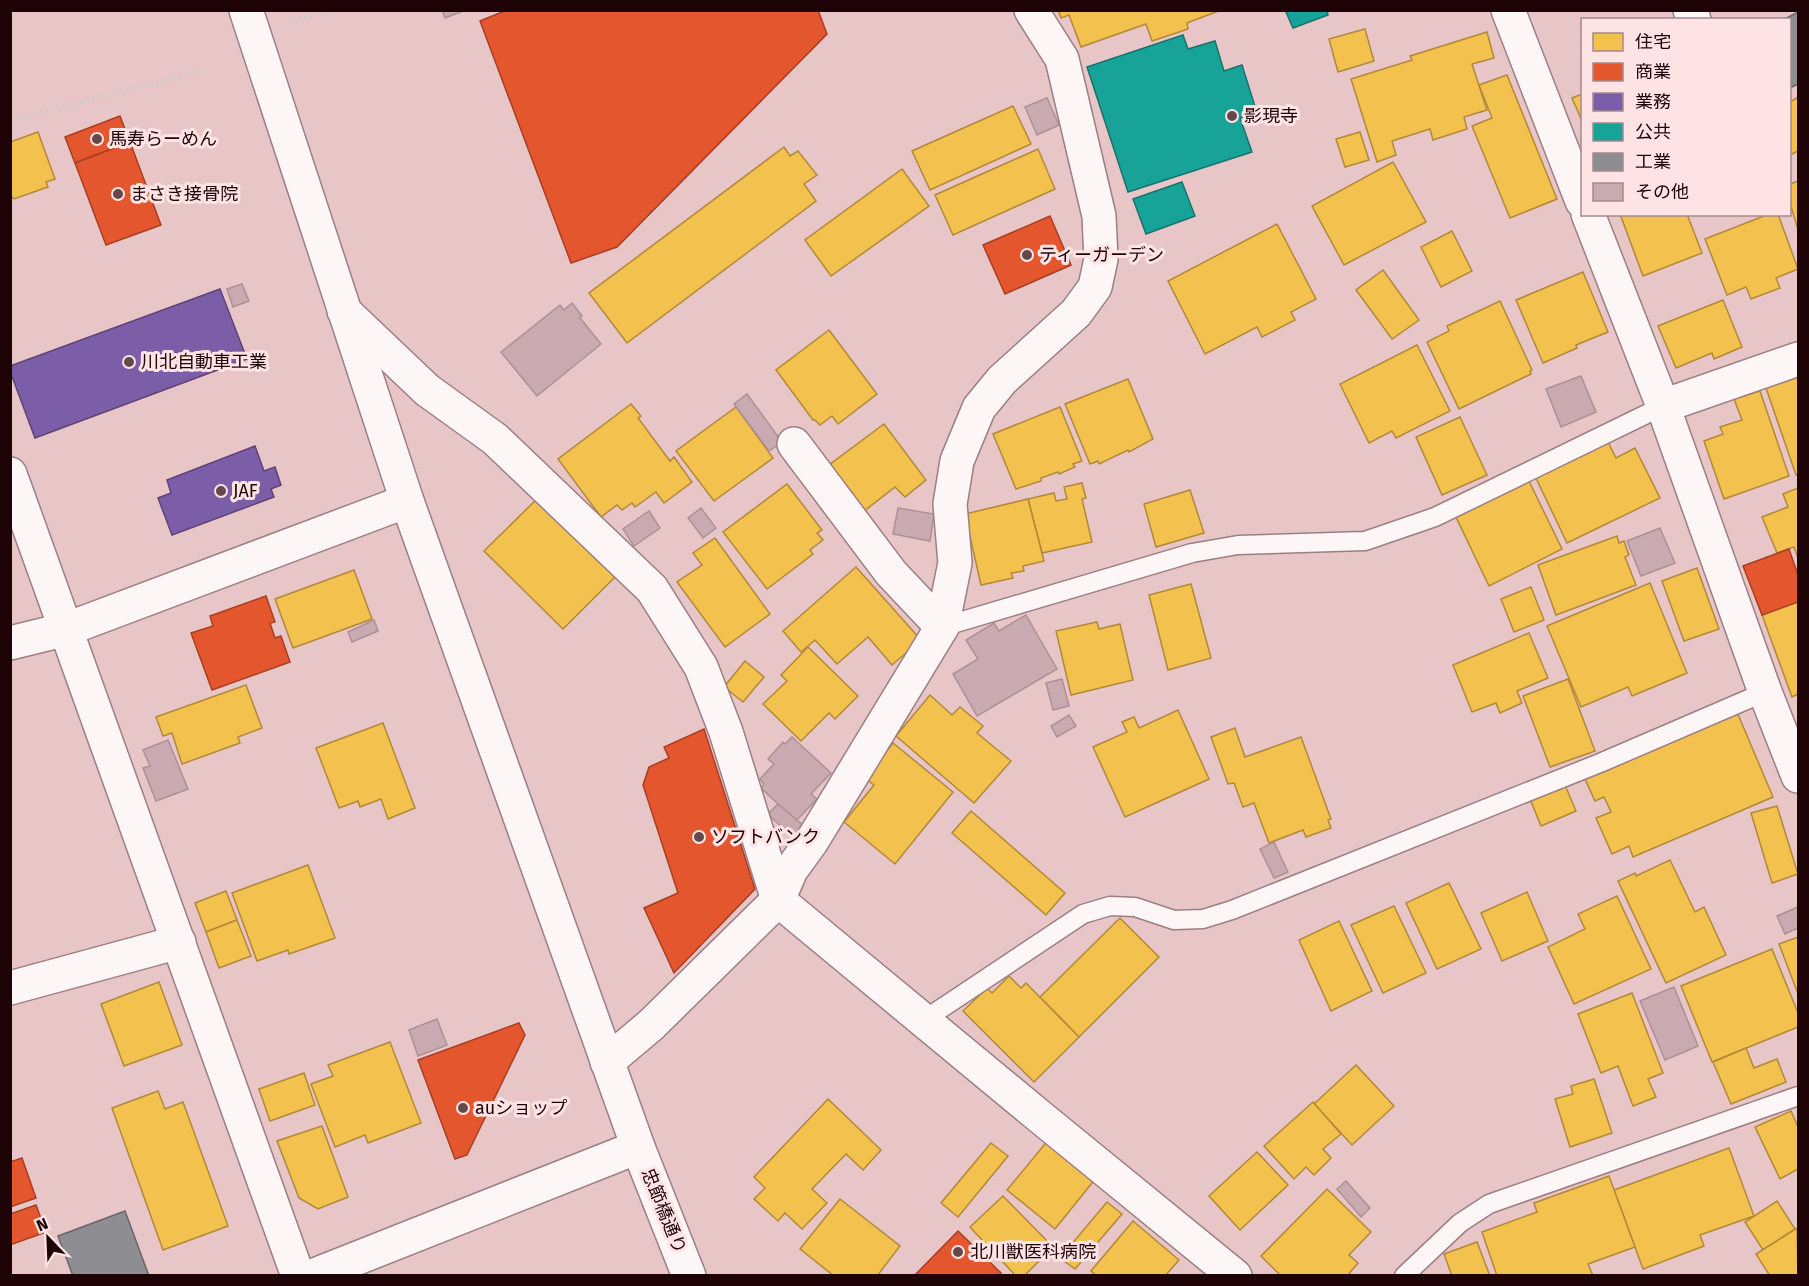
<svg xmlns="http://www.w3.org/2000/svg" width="1809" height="1286" viewBox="0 0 1809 1286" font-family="'Fira Sans','Noto Sans JP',sans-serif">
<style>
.homes{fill:#f2c14e;stroke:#b28839;stroke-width:1.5}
.shops{fill:#e4572e;stroke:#a93e22;stroke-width:1.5}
.offices{fill:#7b5ea7;stroke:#5f4377;stroke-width:1.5}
.public{fill:#17a398;stroke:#19736c;stroke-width:1.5}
.industry{fill:#8d8d92;stroke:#6c6468;stroke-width:1.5}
.building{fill:#c8aab0;stroke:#ad9096;stroke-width:1.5}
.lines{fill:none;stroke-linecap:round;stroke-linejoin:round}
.service-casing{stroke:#9c7f82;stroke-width:21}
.minor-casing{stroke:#9c7f82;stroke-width:36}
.tertiary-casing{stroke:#9c7f82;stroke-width:36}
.path{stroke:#d5cbcb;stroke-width:4;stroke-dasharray:3 3;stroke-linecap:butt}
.service{stroke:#fcf6f7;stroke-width:18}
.minor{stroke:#fcf6f7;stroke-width:33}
.tertiary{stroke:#fcf6f7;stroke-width:33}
.poi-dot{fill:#65484a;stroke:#fde3e4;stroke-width:2}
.labels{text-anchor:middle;stroke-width:6;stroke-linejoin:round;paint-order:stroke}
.poi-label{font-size:18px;fill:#1e0407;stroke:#fde3e4;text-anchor:start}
.street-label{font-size:18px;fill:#1e0407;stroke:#fde3e4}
</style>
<rect width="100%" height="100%" fill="#e8c5c7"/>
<g class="homes">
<path d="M1058,10h163l-34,13 1,6 -36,12 -6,-17 -65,23 -12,-32 -8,3z"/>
<path d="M1365,29l9,32 -36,11 -9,-33z"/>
<path d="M1487,32l7,26 -22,6 15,46 -23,7 3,12 -34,11 -3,-11 -38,12 4,14 -19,7 -26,-83 61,-19 -2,-4z"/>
<path d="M1507,75l50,124 -47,19 -38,-92 20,-8 -13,-33z"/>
<path d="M1582,94v27l-10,-23z"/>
<path d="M1798,97v54l-8,4v-53z"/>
<path d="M1013,106l18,38 -101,46 -18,-39z"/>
<path d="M38,132l17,47 -9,3 2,5 -34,12 -4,-4v-53z"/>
<path d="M1360,132l9,28 -24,7 -9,-28z"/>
<path d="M784,147l6,9 8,-5 19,24 -13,9 12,17 -189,142 -38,-50z"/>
<path d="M1038,149l17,40 -102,46 -18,-40z"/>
<path d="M1393,162l33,60 -82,43 -32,-59z"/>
<path d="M902,169l27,37 -98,70 -26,-36z"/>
<path d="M1798,181v49l-8,-27v-19z"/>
<path d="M1620,214h67l15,39 -59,23z"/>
<path d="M1769,214h9l20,55 -22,9 4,10 -29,11 -5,-12 -19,8 -22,-56z"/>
<path d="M1277,224l39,75 -25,13 4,8 -33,17 -5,-10 -52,27 -37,-73z"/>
<path d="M1452,231l20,40 -31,16 -20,-40z"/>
<path d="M1383,270l36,50 -27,19 -36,-49z"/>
<path d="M1583,272l25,60 -32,13 1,3 -34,15 -27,-63z"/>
<path d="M1723,300l19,47 -28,12 -2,-6 -36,15 -18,-42z"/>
<path d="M1500,301l32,69 -2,1 1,3 -72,35 -32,-67 22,-11 -2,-5z"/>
<path d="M829,330l48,64 -39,30 -6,-8 -12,9 -5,-5h-2l-37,-50z"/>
<path d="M1417,345l33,66 -54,27 -4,-7 -23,12 -29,-59z"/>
<path d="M1798,377v97l-2,1 -30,-87z"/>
<path d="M1128,379l25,60 -24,13 -1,-2 -29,14 -1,-3 -8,3 -25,-60z"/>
<path d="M1760,391l29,85 -65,23 -20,-58 19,-7 -3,-7 22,-7 -8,-21z"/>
<path d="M631,404l10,12 -3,2 32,43 4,-4 18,25 -28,21 -8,-11 -21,15 -3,-4 -10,7 -5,-5 -16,12 -43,-58z"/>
<path d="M736,407l37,51 -59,43 -38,-50z"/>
<path d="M1060,407l22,54 -9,3 2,3 -16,7 -1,-2 -17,6v3l-25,8 -23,-55z"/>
<path d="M1460,417l27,58 -45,20 -26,-58z"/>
<path d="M884,424l42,56 -21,17 -10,-10 -32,25 -34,-47z"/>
<path d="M1607,440l9,18 19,-10 25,50 -93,45 -32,-67z"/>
<path d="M1528,479l34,70 -73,37 -34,-71z"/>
<path d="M1082,483l4,15 -4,1 10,43 -50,11 -14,-54 26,-6 2,8 11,-2 -3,-12z"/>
<path d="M787,484l35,46 -5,3 6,7 -13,10 3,4 -46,35 -44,-57z"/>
<path d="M1798,488v70l-4,-11 -17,6 -15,-36 26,-10 -5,-13z"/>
<path d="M1190,490l14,43 -48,14 -12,-43z"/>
<path d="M542,494l78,78 -57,57 -79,-78z"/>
<path d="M1028,499l16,62 -21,5 1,5 -13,2 2,5 -32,7 -16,-71z"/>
<path d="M1617,536l2,7 5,-2 5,14 -4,2 11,28 -80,30 -18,-50z"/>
<path d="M715,538l55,76 -45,33 -48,-65 25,-17 -9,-12z"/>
<path d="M856,567l65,73 -29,25 -24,-28 -31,27 -22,-24 -14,12 -18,-21z"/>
<path d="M1697,568l22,61 -35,12 -22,-60z"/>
<path d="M354,570l18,49 -79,29 -18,-49z"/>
<path d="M1650,583l37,90 -55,23 -4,-9 -47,20 -34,-81z"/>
<path d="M1191,584l20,74 -43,12 -19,-75z"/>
<path d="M1531,587l13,33 -30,12 -13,-33z"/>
<path d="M1798,601v93l-6,3 -30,-82z"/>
<path d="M1097,622l2,7 21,-5 13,56 -62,15 -15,-64z"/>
<path d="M1529,633l19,45 -31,13 5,12 -22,10 -4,-10 -24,9 -19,-47z"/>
<path d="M808,647l50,49 -23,23 -6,-6 -28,28 -38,-37 24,-23 -6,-6z"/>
<path d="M745,661l19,16 -21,25 -19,-15z"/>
<path d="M1568,679l27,72 -45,16 -27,-71z"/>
<path d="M246,685l16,43 -24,9 2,6 -58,21 -10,-31 -9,3 -7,-19z"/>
<path d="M930,695l22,20 8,-8 23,19 -6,7 34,28 -37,42 -78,-67z"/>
<path d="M1178,710l31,69 -84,38 -32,-70 34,-15 -5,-10 12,-5 5,11z"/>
<path d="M1737,712l36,85 -140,60 -4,-11 -17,8 -16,-36 15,-6 -7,-15 -9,4 -11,-24z"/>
<path d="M383,723l32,85 -27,11 -7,-20 -21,8 -2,-6 -19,7 -23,-60z"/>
<path d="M1235,728l10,29 56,-20 30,82 -3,1 3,8 -25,9 -3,-7 -34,13 -15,-40 -11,4 -9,-24 -6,1 -17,-47z"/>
<path d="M893,743l60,49 -58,72 -51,-42 30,-37 -9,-7z"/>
<path d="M1565,785l11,26 -35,15 -11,-27z"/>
<path d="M1777,806l21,68 -26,9 -21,-70z"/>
<path d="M971,811l94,82 -19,22 -94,-82z"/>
<path d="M1670,860l25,52 9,-5 22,48 -60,28 -48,-102 17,-8 1,3z"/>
<path d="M308,865l27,73 -46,16 -1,-4 -31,11 -25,-68z"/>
<path d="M1449,883l32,66 -44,20 -31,-66z"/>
<path d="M226,891l11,29 -31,12 -11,-29z"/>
<path d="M1527,892l21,49 -46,20 -21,-48z"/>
<path d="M1617,896l34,73 -77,35 -26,-57 37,-18 -7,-15z"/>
<path d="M1394,906l32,67 -43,20 -32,-68z"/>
<path d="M1120,918l39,39 -80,80 -39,-40z"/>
<path d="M237,920l14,36 -32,12 -13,-36z"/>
<path d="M1339,921l33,70 -41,20 -32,-71z"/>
<path d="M1798,937v57l-19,-50z"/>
<path d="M1772,949l26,64v14l-86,35 -31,-76z"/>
<path d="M1009,976l12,12 5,-5 53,54 -45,45 -71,-71 24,-23 5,5z"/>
<path d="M159,982l23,63 -58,21 -23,-62z"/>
<path d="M1632,993l31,80 -15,6 8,18 -23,9 -15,-40 -17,7 -23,-59z"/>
<path d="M390,1042l31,81 -53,20 -3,-8 -30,12 -24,-63 22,-8 -5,-11z"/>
<path d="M1746,1048l8,20 23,-9 9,23 -55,22 -18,-42z"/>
<path d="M1356,1065l38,41 -42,39 -38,-41z"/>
<path d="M304,1073l11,32 -45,16 -11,-32z"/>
<path d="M1594,1079l18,54 -42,14 -15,-48 18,-5 -2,-8z"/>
<path d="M158,1091l7,18 18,-7 45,124 -65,24 -51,-142z"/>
<path d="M828,1099l53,51 -18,20 -17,-16 -34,35 15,14 -25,26 -17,-16 -7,8 -24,-22 11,-11 -11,-11z"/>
<path d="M1313,1102l28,32 -18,15 8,9 -17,17 -8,-8 -12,12 -30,-33z"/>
<path d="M1791,1111l7,16v42l-18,10 -25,-52z"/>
<path d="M322,1126l26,71 -30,12 -19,-11 -22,-57z"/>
<path d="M1049,1139l47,39 -41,51 -48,-39z"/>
<path d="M991,1143l17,13 -50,61 -17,-14z"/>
<path d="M1729,1148l25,68 -54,19 4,11 -61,23 -29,-79z"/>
<path d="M1257,1152l31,33 -48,45 -31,-34z"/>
<path d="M1609,1176l26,71 -47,17 5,12h-96l-15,-44 55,-20 -3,-9z"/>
<path d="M1327,1189l44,43 -22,23 9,8 -11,13h-66l-20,-20z"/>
<path d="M1003,1196l50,51 -29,29h-8l-46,-49z"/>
<path d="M840,1199l60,47 -23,30h-43l-34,-27z"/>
<path d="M1777,1201l18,28 -32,21 -18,-28z"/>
<path d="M1107,1202l15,12 -47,55 -15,-11z"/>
<path d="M1133,1221l46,39 -14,16h-68l-6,-5z"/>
<path d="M1797,1228l1,48h-28l-14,-22z"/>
<path d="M1477,1242l13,34h-38l-8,-22z"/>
</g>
<g class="shops">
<path d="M507,10h311l9,24 -210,213 -46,16 -91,-242z"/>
<path d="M120,116l10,26 -55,21 -10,-26z"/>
<path d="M130,142l31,83 -55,20 -31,-82z"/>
<path d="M1050,216l21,49 -66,29 -22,-49z"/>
<path d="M1789,549l9,26v27l-36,13 -19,-49z"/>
<path d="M266,596l9,26 -5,1 5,15 6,-2 9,26 -78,28 -21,-57 22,-7 -3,-10z"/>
<path d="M704,729l51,160 -81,84 -30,-65 34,-15 -35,-108 6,-18 20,-9 -5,-11z"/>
<path d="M519,1023l6,12 -58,120 -12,4 -37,-99z"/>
<path d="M22,1158l14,40 -26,9v-45z"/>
<path d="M36,1205l10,27 -36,13v-31z"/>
<path d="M958,1231l43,42 -3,3h-84z"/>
</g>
<g class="offices">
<path d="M220,289l27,70 -212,79 -25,-67v-5z"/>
<path d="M255,446l9,25 11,-4 6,18 -10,4 3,8 -102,38 -14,-37 13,-5 -4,-13z"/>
</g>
<g class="public">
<path d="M1290,10h37l1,5 -35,13 -7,-16z"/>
<path d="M1183,35l5,14 27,-8 9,30 18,-6 15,48 -17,5 12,34 -124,40 -41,-125z"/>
<path d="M1182,182l13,34 -49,18 -13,-35z"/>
</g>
<g class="industry">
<path d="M1798,12v72l-8,4v-68h-7z"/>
<path d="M125,1211l24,65h-76l-15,-40z"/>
</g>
<g class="building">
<path d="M442,10h24l-21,8z"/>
<path d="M1047,98l12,27 -22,10 -12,-28z"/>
<path d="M242,284l7,17 -16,6 -6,-18z"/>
<path d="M572,303l10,13 -2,2 21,26 -64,52 -36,-44 59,-47 4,5z"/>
<path d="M1581,376l15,36 -35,15 -15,-38z"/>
<path d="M747,394l35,48 -13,9 -35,-47z"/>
<path d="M701,508l15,20 -13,10 -15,-20z"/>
<path d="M898,508l36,6 -4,27 -37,-7z"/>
<path d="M649,511l11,17 -26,18 -11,-17z"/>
<path d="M1660,528l15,35 -34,13 -14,-35z"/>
<path d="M1026,615l31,54 -80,47 -24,-42 25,-15 -12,-19 28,-17 5,8z"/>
<path d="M374,620l4,11 -26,11 -4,-10z"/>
<path d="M1062,679l7,27 -16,4 -7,-27z"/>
<path d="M1069,715l7,11 -19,11 -6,-11z"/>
<path d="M792,737l39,36 -20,21 6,5 -21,22 -35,-33 3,-4 -4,-5 14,-15 -6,-5 15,-17 2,2z"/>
<path d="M168,740l20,49 -32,12 -13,-33 7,-2 -7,-16z"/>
<path d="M778,804l27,23 -12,11 -25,-24z"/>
<path d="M1274,842l14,30 -14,6 -14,-29z"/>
<path d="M1798,907v21l-13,6 -8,-18z"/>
<path d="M1674,987l24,59 -33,14 -25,-59z"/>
<path d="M437,1019l10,26 -29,11 -9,-26z"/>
<path d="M1346,1181l24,27 -9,9 -24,-28z"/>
</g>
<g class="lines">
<g class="service-casing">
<g id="service">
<path d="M942,627l250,-74 46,-8 127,-4 70,-24 228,-111"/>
<path d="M924,1020l159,-106 27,-8 25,1 39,13 29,-1 29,-9 368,-147 165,-71"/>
<path d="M1404,1276l56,-53 29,-19 309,-108"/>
</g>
</g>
<g class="minor-casing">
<g id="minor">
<path d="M1508,10l74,191"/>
<path d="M1690,10l4,10"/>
<path d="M1588,214l75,192 102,286 33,84"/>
<path d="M344,311l83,79 68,49 157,150 49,78 25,65 52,168 261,216 196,160"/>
<path d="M1663,406l135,-47"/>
<path d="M794,444l97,129 51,54"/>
<path d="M10,474l288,802"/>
<path d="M10,643l57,-14 340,-128"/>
<path d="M10,988l169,-46"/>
<path d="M607,1062l44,-37 127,-125 13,-30 21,-29 130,-214 13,-64 -5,-59 7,-43 22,-53 23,-28 74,-67 19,-26 6,-28 -2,-43 -37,-157 -31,-49"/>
</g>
</g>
<g class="tertiary-casing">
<g id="tertiary">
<path d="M246,10l161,491 231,646 51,129"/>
<path d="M312,1276l326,-129"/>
</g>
</g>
<g class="path">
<path d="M292,20l40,-10"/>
<path d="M10,120l188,-48"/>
</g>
<use href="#service" class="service"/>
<use href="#minor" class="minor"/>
<use href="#tertiary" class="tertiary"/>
</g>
<g class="poi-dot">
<circle cx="1232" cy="116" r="6"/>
<circle cx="97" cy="139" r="6"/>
<circle cx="118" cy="194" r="6"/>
<circle cx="1027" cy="255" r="6"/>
<circle cx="129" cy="362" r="6"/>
<circle cx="221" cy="491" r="6"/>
<circle cx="699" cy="837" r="6"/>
<circle cx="463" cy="1108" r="6"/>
<circle cx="958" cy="1252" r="6"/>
</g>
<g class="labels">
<g class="poi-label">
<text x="1244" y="122">影現寺</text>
<text x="109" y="145">馬寿らーめん</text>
<text x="130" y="200">まさき接骨院</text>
<text x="1039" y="261">ティーガーデン</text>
<text x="141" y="368">川北自動車工業</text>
<text x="233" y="497">JAF</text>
<text x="711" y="843">ソフトバンク</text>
<text x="475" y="1114">auショップ</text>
<text x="970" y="1258">北川獣医科病院</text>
</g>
<g class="street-label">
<text transform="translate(664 1211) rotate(68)" y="6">忠節橋通り</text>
</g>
</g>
<rect width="1809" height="1286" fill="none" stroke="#1e0407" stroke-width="24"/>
<rect x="1581" y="18" width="210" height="198" fill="#fde3e4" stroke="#a48a8c" stroke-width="1.5"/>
<rect x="1593" y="33" width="30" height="18" fill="#f2c14e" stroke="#a48a8c" stroke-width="1.5"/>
<text x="1635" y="48" font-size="18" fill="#1e0407">住宅</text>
<rect x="1593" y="63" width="30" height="18" fill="#e4572e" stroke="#a48a8c" stroke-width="1.5"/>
<text x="1635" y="78" font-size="18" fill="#1e0407">商業</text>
<rect x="1593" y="93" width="30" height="18" fill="#7b5ea7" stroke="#a48a8c" stroke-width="1.5"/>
<text x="1635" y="108" font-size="18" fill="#1e0407">業務</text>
<rect x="1593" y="123" width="30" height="18" fill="#17a398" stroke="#a48a8c" stroke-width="1.5"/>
<text x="1635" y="138" font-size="18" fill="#1e0407">公共</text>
<rect x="1593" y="153" width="30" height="18" fill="#8d8d92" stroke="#a48a8c" stroke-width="1.5"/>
<text x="1635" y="168" font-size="18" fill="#1e0407">工業</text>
<rect x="1593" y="183" width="30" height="18" fill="#c8aab0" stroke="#a48a8c" stroke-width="1.5"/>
<text x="1635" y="198" font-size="18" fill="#1e0407">その他</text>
<g transform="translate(48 1238) rotate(337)" stroke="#fde3e4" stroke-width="4.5" paint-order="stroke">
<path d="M0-4.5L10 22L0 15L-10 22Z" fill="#1e0407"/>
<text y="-9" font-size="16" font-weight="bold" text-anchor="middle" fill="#1e0407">N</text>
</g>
</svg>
